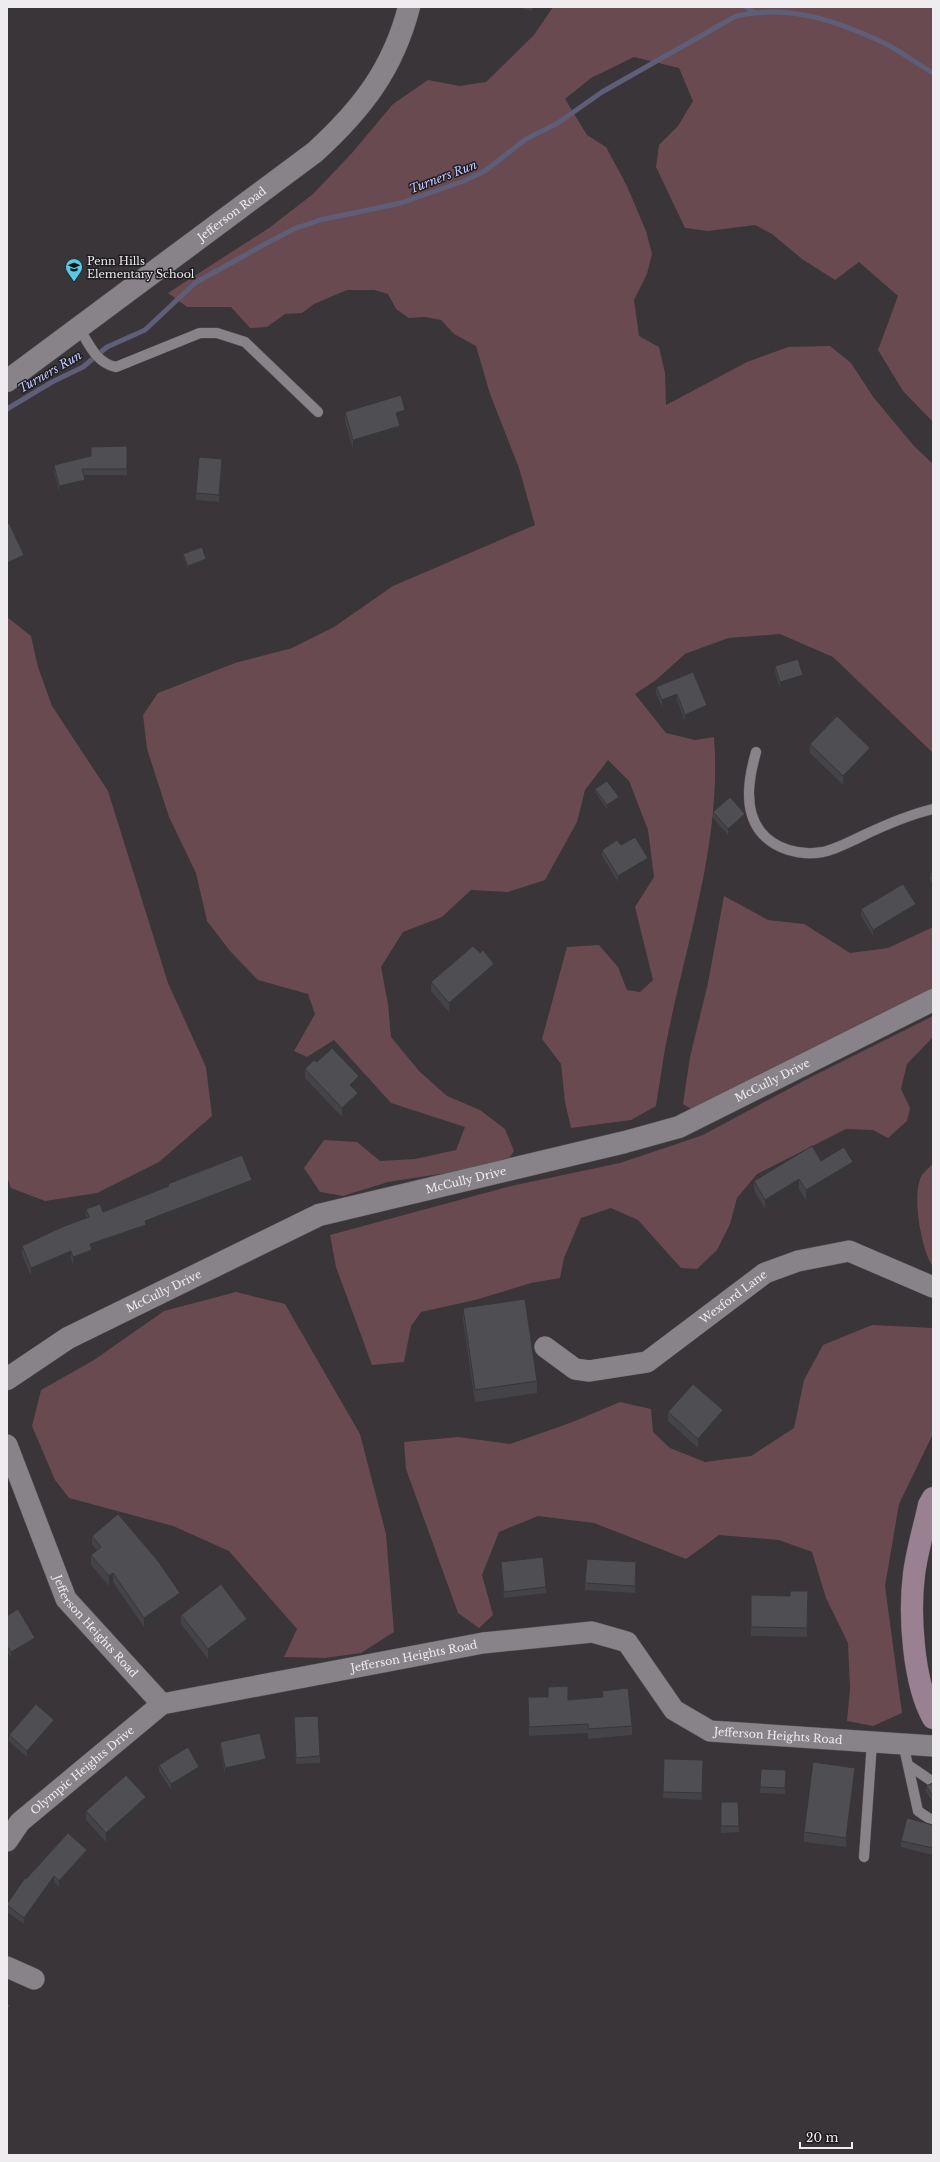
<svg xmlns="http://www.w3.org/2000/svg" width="940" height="2162" viewBox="0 0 940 2162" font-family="'Libre Baskerville',serif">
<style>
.green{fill:#694a50}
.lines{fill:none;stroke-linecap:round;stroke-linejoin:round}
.stream{stroke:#5e5e78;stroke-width:5}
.service-casing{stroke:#565356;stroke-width:11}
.minor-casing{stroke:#565356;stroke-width:22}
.tertiary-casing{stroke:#565356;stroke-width:23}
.secondary-casing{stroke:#565356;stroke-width:23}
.service{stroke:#878388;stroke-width:10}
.minor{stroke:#878388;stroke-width:21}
.tertiary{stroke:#878388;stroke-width:22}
.secondary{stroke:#9a8191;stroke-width:22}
.wall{fill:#444347}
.shaded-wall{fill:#37373a}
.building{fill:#4f4e53;stroke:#37373a}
.labels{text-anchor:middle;stroke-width:3;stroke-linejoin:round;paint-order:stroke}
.street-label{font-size:11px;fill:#eeecee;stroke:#1f1d1f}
.poi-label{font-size:11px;fill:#eeecee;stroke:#1f1d1f;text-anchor:start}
.water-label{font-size:12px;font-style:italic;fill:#c1c6fd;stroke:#1f1d1f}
</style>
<rect width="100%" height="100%" fill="#393539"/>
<g class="green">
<path d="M553,7h380v415l-30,-31 -25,-41 20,-54 -39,-34 -24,18 -33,-21 -30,-25 -17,-9 -47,6 -23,-3 -29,-61 3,-22 19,-19 15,-25 -14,-33 -45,-11 -43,21 -26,21 22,36 19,12 21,39 19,45 6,23 -5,20 -13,26 5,36 20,11 6,26 1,32 81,-43 41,-15 42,-1 21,17 23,35 40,48 19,18v289l-100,-96 -53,-23 -52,4 -43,16 -29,26 -21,14 31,39 29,7 19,-3c8,101 -26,199 -46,297 -5,23 -8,48 -12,72l-25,14 -60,8 -6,-26 -4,-38 -19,-25 25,-92 32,-2 19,22 9,23 13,2 13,-12 -18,-73 19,-30 -6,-47 -19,-49 -21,-21 -23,30 -8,32 -32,58 -37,12 -37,-2 -29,27 -39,15 -22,35 7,37 3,33 28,34 28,25 33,14 25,19 9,22 -9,13 -117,18 -45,14 -23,-4 -16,-24 20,-28 33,2 23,19 35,-2 41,-9 9,-23 -74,-24 -57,-63 -27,17 -13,-6 21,-37 -7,-20 -50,-14 -28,-29 -23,-30 -11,-48 -27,-56 -22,-68 -4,-34 15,-22 77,-30 57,-15 42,-21 59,-41 142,-61 -16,-57 -29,-74 -14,-48 -22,-12 -13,-14 -16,-3 -16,1 -13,-9 -8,-15 -14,-4h-27l-33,14 -12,9 -17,1 -18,13 -17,1 -19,-21h-44l-19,-14 101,-65 44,-34 39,-41 41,-49 35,-24 32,6 26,-4 48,-47z"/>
<path d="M7,617l24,19 7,31 14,39 56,85 60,192 38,84 6,49 -53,46 -62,31 -52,8 -34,-13 -4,-11z"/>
<path d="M724,896l44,24 36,4 46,29 38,-5 45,-21v62l-62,29 -178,92 -10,-6 7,-47 18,-74z"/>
<path d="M933,1016v21l-26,27 -6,25 9,19 -3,13 -19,17 -15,-8 -27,-1 -89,45 -20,24 -7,26 -13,26 -20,19 -16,-1 -43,-48 -27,-12 -30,10 -17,40 -4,20 -29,5 -56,17 -54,12 -10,14 -7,36 -32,3 -36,-98 -6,-32 181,-49 109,-23 83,-28 108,-58z"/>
<path d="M933,1163v104c-12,-17 -22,-74 -11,-92 3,-4 8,-8 11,-12z"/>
<path d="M236,1292l49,12 75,130 26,100 8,98 -33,21 -36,5 -41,-1 13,-28 -68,-78 -56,-25 -104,-28 -14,-18 -23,-54 9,-36 53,-30 70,-49z"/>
<path d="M872,1325l61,3v106l-34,70 -14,82 17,127 -29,13 -26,-5 3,-32 -2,-46 -22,-45 -14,-46 -33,-12 -60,-5 -33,24 -92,-36 -56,-7 -39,16 -17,43 11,40 -14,13 -21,-15 -52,-144 -2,-27 54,-5 52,7 60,-21 50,-21 31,7 2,23 17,16 35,14 46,-6 43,-28 10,-48 19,-35z"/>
</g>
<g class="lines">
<g class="stream">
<path d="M746,7l8,5"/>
<path d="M7,409l45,-27 31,-15 24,-20 38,-17 50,-47 72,-40 27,-14 26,-9 81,-17 63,-22 21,-10 41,-32 32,-16 44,-31 134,-76c54,-12 102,5 150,28 16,8 31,20 47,29"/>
</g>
<g class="service-casing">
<g id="service">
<path d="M79,328c10,16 17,35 37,39l84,-34h17l28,9 73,70"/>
<path d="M756,752c-7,25 -13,56 4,79 14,18 39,25 63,21 13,-3 27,-10 39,-16 23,-11 46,-21 71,-27"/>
<path d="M903,1743l15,68 15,10"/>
<path d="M908,1765l25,17"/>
<path d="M864,1857l8,-115"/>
</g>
</g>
<g class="minor-casing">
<g id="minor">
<path id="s1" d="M545,1347l30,22 14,2 58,-9 118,-89 33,-12 51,-10 84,36"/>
<path id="s2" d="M7,1445l59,154 96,105"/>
<path id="s3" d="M7,1841l13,-19 142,-118 321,-61 109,-11 35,10 47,68 36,21 223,15"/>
<path d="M7,1967l27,12"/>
</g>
</g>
<g class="tertiary-casing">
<g id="tertiary">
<path id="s4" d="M7,381l308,-229c47,-43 78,-83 94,-145"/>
<path id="s5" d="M7,1379l61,-41 251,-123 306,-73 54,-15 254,-127"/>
</g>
</g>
<g class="secondary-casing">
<path id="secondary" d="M933,1498l-4,7c-5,23 -12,46 -15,69 -5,41 -1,108 19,144"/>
</g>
<use href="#service" class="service"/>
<use href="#minor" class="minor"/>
<use href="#tertiary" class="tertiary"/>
<use href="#secondary" class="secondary"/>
</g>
<g class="wall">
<path d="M517,7h16l-1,4z"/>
<path d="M345,412l60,7 -6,2 1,14 -47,14 -8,-28z"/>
<path d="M127,446v29h-43l1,11 -26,6 -5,-21v-6z"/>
<path d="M222,466l-3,36 -23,-2v-7z"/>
<path d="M183,554l23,8 -18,7 -5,-12z"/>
<path d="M775,666l28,15 -23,7 -5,-16z"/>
<path d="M693,672l14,40 -22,9 -8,-21 -15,7 -6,-14v-6z"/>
<path d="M810,744l60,14 -27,27 -33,-32z"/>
<path d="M595,789l24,11 -12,9 -12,-17z"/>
<path d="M713,812l32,8 -17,15 -15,-17z"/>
<path d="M621,845l27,19 -30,18 -16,-26v-6z"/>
<path d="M933,872v14l-3,-7v-6z"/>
<path d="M861,909l55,1 -43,26 -12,-20z"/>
<path d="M494,973l-45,39 -18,-21v-9z"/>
<path d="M305,1069l54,16 -4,5 3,12 -16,15 -37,-39z"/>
<path d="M821,1161l32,10 -47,29 -7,-11 -34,20 -11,-19v-9z"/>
<path d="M168,1184l84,4 -106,41v4l-54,18v7l-19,7 -2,-6 -40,17 -9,-22v-8l64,-28v-9l17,3 65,-26z"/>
<path d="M463,1308l74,73v12l-62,9 -12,-82z"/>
<path d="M668,1412l55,8 -25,28 -30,-27z"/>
<path d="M92,1536l88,66 -36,25 -31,-45 -4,4 -18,-21v-10l6,-5 -5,-5z"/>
<path d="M501,1562l45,25v6l-42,5 -3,-30z"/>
<path d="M636,1569l-1,24 -50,-3v-7z"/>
<path d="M808,1591l-1,46 -56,-1v-9l39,-31z"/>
<path d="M181,1615l66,13 -39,31 -27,-35z"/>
<path d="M7,1616l28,28 -24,14 -4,-6z"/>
<path d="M548,1687l20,13 34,-3v-6l30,35v9l-44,4v-6l-59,3 -1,-39h20z"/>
<path d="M294,1717l26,39v7l-24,1z"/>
<path d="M54,1726l-27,31 -18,-16v-6z"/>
<path d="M220,1742l46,23 -41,9 -5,-26z"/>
<path d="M664,1759l39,1 -1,40 -39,-2z"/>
<path d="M159,1765l40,8 -28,17 -12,-19z"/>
<path d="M761,1769l25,1 -1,24 -25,-1z"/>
<path d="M855,1777l-9,70 -42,-5v-10z"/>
<path d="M933,1783v19l-7,-10v-6z"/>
<path d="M721,1802h17l1,30 -18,1z"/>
<path d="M146,1806l-40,36 -20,-22v-9z"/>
<path d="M933,1825v30l-32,-8v-6z"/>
<path d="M87,1856l-28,31 -5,-5 -30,42 -17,-12v-8l19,-25z"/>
</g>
<g class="shaded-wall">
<path d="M405,410v9l-9,3v-9z"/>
<path d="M400,426v9l-47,14v-9z"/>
<path d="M222,459v7l-3,36v-7z"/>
<path d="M85,480v6l-26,6v-6z"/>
<path d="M24,555v7l-17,7v-6z"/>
<path d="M206,559v3l-18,7v-3z"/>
<path d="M803,675v6l-23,7v-6z"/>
<path d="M677,694v6l-15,7v-7z"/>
<path d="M707,705v7l-22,9v-6z"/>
<path d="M870,748v10l-27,27v-9z"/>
<path d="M619,797v3l-12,9v-4z"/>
<path d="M745,814v6l-17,15v-6z"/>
<path d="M648,858v6l-30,18v-6z"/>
<path d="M916,904v6l-43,26v-6z"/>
<path d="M494,964v9l-45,39v-9z"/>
<path d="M359,1076v9l-9,9v-9z"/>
<path d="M358,1093v9l-16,15v-9z"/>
<path d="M853,1162v9l-47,29v-10z"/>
<path d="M799,1179v10l-34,20v-9z"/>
<path d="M252,1180v8l-106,41v4l-54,18v7l-19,7v-8l17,-13 75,-31z"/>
<path d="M71,1251v8l-40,17v-8z"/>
<path d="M723,1410v10l-25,28v-9z"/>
<path d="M113,1573v9l-4,4v-10z"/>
<path d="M180,1593v9l-36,25v-9z"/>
<path d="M247,1619v9l-39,31v-10z"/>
<path d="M35,1638v6l-24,14v-6z"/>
<path d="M54,1720v6l-27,31v-6z"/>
<path d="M266,1759v6l-41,9v-6z"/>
<path d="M199,1767v6l-28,17v-6z"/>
<path d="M855,1768v9l-9,70v-9z"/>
<path d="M146,1797v9l-40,36v-9z"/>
<path d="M87,1850v6l-28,31v-6z"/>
<path d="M54,1876v6l-30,42v-6z"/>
<path d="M10,2005v6l-3,7v-7z"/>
</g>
<g class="building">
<path d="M401,395l4,15 -9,3 4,13 -47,14 -8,-28z"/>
<path d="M127,446v23h-45l3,11 -26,6 -5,-21 37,-9v-9z"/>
<path d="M199,457l23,2 -3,36 -23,-2z"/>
<path d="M9,523l15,32 -17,8v-39z"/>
<path d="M202,547l4,12 -18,7 -5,-12z"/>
<path d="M798,659l5,16 -23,7 -5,-16z"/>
<path d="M693,672l14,33 -22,10 -8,-21 -15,6 -6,-13z"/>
<path d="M837,716l33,32 -27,28 -33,-32z"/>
<path d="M607,781l12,16 -12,8 -12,-16z"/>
<path d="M730,797l15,17 -17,15 -15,-17z"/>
<path d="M635,837l13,21 -30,18 -16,-26 15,-10 4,5z"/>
<path d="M933,872v7l-3,-6z"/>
<path d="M903,884l13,20 -43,26 -12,-21z"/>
<path d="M473,946l7,7 3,-3 11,14 -45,39 -18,-21z"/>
<path d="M332,1048l27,28 -9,9 8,8 -16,15 -37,-39 9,-9 3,2z"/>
<path d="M812,1146l9,15 23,-14 9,15 -47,28 -7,-11 -34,21 -11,-19z"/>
<path d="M242,1155l10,25 -107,41 1,4 -56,19 2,6 -19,7 -2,-6 -40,17 -9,-22 40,-19 27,-10 -3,-8 14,-5 3,8 66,-26 -1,-2z"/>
<path d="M525,1299l12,82 -62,9 -12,-82z"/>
<path d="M693,1384l30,26 -25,29 -30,-27z"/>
<path d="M118,1514l40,47 22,32 -36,25 -31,-45 -4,3 -18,-21 10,-8 -9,-11z"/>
<path d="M543,1557l3,30 -42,5 -3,-30z"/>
<path d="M587,1559l49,3 -1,24 -50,-3z"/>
<path d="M221,1584l26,35 -39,30 -27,-34z"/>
<path d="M790,1591h18l-1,37 -56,-1v-32l39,1z"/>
<path d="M18,1609l17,29 -24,14 -4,-6v-30z"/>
<path d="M568,1686v14l35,-3 -1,-6 26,-3 4,38 -44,3v-5l-59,3 -1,-30h20v-10z"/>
<path d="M36,1704l18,16 -27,31 -18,-16z"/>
<path d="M318,1716l2,40 -24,2 -2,-41z"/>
<path d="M260,1733l6,26 -41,9 -5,-26z"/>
<path d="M188,1747l11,20 -28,17 -12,-19z"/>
<path d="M664,1759l39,1 -1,33 -39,-1z"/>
<path d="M813,1762l42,6 -9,70 -42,-6z"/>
<path d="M761,1769l25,1 -1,18 -25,-1z"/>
<path d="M126,1775l20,22 -40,36 -20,-22z"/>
<path d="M933,1783v13l-7,-10z"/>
<path d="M721,1802h17l1,24h-18z"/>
<path d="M907,1818l26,7v23l-32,-7z"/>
<path d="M68,1833l19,17 -28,31 -5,-5 -30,42 -17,-13v-1l18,-26 1,1z"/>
<path d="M7,2004l3,1 -3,6z"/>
</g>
<defs>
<g id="school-pin" transform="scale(0.9)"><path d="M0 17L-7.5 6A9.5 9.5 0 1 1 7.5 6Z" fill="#58c9e3" stroke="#1f1d1f"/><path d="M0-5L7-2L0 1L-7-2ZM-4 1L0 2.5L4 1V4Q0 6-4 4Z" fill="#111"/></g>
</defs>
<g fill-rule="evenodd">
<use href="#school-pin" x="74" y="267"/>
</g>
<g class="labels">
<g class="street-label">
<text dy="4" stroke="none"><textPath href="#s4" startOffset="280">Jefferson Road</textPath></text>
<text dy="4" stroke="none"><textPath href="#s5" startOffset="828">McCully Drive</textPath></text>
<text dy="4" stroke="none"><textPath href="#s5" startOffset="504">McCully Drive</textPath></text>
<text dy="4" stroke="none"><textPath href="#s5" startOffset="180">McCully Drive</textPath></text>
<text dy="4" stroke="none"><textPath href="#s1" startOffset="218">Wexford Lane</textPath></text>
<text dy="4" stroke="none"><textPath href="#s2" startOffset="204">Jefferson Heights Road</textPath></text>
<text dy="4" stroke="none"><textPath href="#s3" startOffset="464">Jefferson Heights Road</textPath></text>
<text dy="4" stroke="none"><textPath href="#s3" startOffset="873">Jefferson Heights Road</textPath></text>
<text dy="4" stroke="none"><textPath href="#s3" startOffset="104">Olympic Heights Drive</textPath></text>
</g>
<g class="poi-label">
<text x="87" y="265">Penn Hills<tspan x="87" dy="13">Elementary School</tspan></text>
</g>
<g class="water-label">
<text transform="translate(443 177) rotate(-21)" y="4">Turners Run</text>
<text transform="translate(50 372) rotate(-30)" y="4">Turners Run</text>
</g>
</g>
<rect width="940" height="2162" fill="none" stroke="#eeecee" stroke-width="16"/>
<path d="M800 2142v6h52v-6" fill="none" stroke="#eeecee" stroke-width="2"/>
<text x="806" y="2142" font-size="12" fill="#eeecee" stroke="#1f1d1f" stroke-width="3" paint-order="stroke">20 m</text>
</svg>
